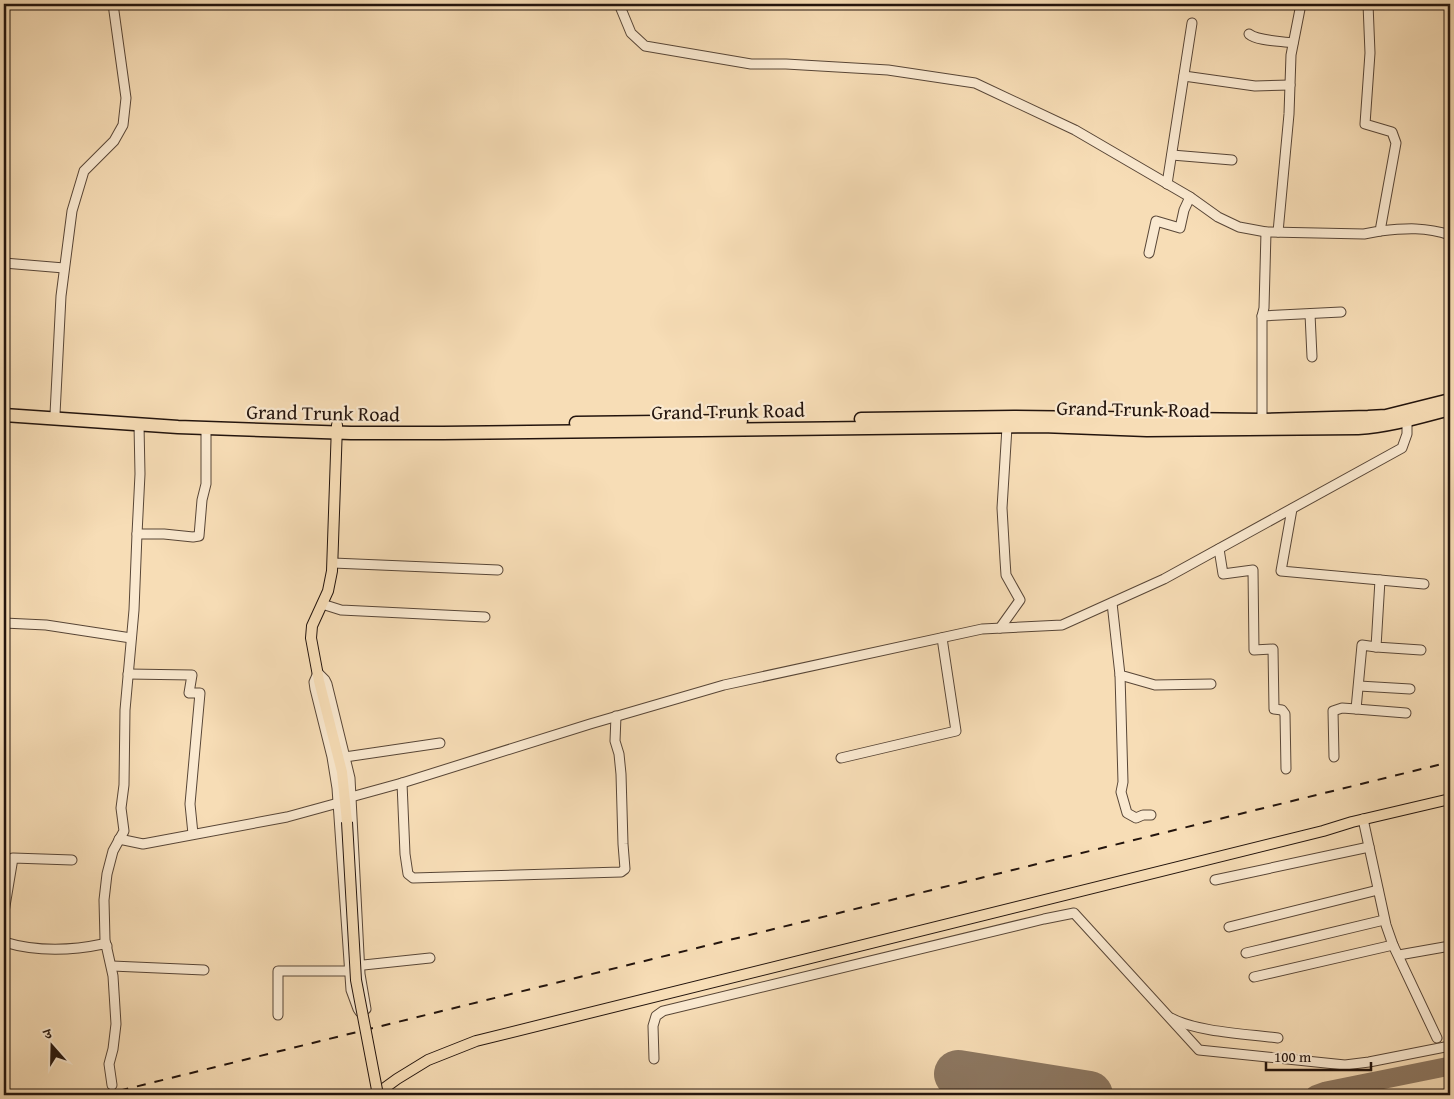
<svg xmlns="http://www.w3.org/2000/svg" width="1454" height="1099" viewBox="0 0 1454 1099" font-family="'Gentium Book Plus','Noto Serif Devanagari',serif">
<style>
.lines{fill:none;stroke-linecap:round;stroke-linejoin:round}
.taxiway{stroke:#8d7862;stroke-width:19}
.runway{stroke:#8d7862;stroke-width:48}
.minor-casing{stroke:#584637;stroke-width:11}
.major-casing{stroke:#23140d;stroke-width:12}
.highway-casing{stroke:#23140d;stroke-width:15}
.minor{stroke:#fae9d0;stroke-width:9}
.major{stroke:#f7ddb6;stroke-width:10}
.highway{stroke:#f7ddb6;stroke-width:12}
.rail{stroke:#23140d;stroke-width:2;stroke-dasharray:9 9;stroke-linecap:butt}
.major-bridge-casing{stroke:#23140d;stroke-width:12;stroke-linecap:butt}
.major-bridge{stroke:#f7ddb6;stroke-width:10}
.labels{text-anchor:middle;stroke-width:4.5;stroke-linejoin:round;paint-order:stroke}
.street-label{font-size:20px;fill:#23140d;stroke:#fae9d0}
</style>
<rect width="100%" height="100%" fill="#f7ddb6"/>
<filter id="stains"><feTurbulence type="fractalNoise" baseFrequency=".004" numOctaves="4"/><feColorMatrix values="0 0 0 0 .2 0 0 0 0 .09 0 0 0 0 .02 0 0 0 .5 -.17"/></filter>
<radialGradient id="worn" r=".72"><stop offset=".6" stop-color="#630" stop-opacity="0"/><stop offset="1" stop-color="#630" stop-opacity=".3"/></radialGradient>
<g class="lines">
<path class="taxiway" d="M1315,1095l11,-4 124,-25"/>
<path class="runway" d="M958,1074l131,21"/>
<g class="minor-casing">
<g id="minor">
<path d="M619,4l12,29 14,13 106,18h35l102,6 87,13 100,47 115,67 28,20 21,10 27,5 98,2 16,-3 16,-88 -4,-11 -27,-8 5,-71 -2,-49"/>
<path d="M1249,34c8,7 32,7 44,9"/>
<path d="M1184,76l71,10 35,-1"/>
<path d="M1172,155l60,5"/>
<path d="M1167,184l25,-161"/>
<path d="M1380,231c26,-3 46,-4 70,4"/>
<path d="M1278,232l11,-118 2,-59 10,-51"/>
<path d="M1149,253l7,-32 24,7 4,-18 6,-13"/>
<path d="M4,263l60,5"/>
<path d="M1310,314l2,43"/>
<path d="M1262,316l79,-4"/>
<path d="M55,414l6,-118 11,-85 12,-40 30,-30 9,-16 3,-27 -13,-94"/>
<path d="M1262,420v-104l2,-8 2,-76"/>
<path d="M1292,509l-11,62 143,13"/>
<path d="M137,534l3,-60 -1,-49"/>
<path d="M1219,549l4,25 30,-4 1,80 19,-1 1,60 8,1 3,4 1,55"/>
<path d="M333,563l165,7"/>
<path d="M1380,580l-4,67 45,3"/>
<path d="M1112,603l8,72 35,10 56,-1"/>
<path d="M322,604l19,6 144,7"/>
<path d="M4,623l42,2 85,13"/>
<path d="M1000,628l20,-28 -14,-25 -1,-15 -3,-52 5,-81"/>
<path d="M1376,647l-14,-2 -6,64 50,4"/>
<path d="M318,673l7,7 2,4 23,94 10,196 6,35 -6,3 -2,-3 -7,-19 -14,-202 -5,-31 -17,-68 -1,-7z"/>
<path d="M128,674l64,1 -3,18h11l-10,111 3,30"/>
<path d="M1120,675l3,107 -2,10 6,21 9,5 7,-3h8"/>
<path d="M1359,686l51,3"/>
<path d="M345,757l95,-14"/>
<path d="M1334,757l-1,-46 9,-3 14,1"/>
<path d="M841,758l115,-27 -14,-93"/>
<path d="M402,783l188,-59 134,-39 258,-56 80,-4 102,-46 238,-131 5,-14v-13"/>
<path d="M351,797l51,-14 3,71 3,20 5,4 208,-6 4,-3 -2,-25 -2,-70 -2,-20 -4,-13 1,-25"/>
<path d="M1363,819l23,106 7,20 44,93"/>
<path d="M119,839l24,5 144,-27 51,-14"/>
<path d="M1215,880l154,-33"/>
<path d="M4,912l9,-54 59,2"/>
<path d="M1229,927l149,-37"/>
<path d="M4,942c33,10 66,9 99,2l4,2"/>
<path d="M1246,953l138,-33"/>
<path d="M1399,955l51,-9"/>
<path d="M112,966l92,4"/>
<path d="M354,966l76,-8"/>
<path d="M1254,977l139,-32"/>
<path d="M278,1015v-44h71"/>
<path d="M1171,1018c26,14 76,16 107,20"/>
<path d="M654,1059l-1,-33 3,-10 7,-5 381,-92 30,-6 125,137 146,15 24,-3 81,-16"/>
<path d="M112,1085l-3,-21 4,-15 3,-25 -3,-48 -8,-36 -1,-40 3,-26 6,-23 11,-20 -3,-23 3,-23 1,-75 9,-100 3,-76h27l29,3 6,-1 3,-36 4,-16v-55"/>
</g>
</g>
<g class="major-casing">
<g id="major">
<path d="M337,425l-5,146 -4,20 -16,35 -1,12 8,43 23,91 5,50"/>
<path d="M375,1095l22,-16 31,-19 48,-19 847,-210 29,-9 98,-23"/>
</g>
</g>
<g class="highway-casing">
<g id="highway">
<path d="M4,415l174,12 173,6h92l599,-7 105,4 211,-2c32,-2 61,-11 92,-19"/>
<path d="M861,419l153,-2 248,3 106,-3 18,-1 64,-16"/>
<path d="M576,423l165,-2"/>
</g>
</g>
<use href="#minor" class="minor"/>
<use href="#major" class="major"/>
<use href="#highway" class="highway"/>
<path class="rail" d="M102,1095l1348,-333"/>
<g class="major-bridge-casing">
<path id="major-bridge" d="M347,822l9,158 22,115"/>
</g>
<use href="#major-bridge" class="major-bridge"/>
</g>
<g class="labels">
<g class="street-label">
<text transform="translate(1133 409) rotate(1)" y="7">Grand Trunk Road</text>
<text transform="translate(728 411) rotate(-1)" y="7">Grand Trunk Road</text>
<text transform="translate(323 413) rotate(1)" y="7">Grand Trunk Road</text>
</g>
</g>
<rect width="1454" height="1099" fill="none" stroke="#f7ddb6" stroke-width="20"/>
<rect x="5" y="5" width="1444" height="1089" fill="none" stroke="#23140d" stroke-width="2.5"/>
<rect x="10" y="10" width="1434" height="1079" fill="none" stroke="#23140d"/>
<g transform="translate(52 1046) rotate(340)" stroke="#fae9d0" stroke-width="4" paint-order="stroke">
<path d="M0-4L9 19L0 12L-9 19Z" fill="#23140d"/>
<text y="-8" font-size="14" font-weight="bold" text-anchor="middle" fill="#23140d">उ</text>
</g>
<path d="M1266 1062v8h105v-8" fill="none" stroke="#23140d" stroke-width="2.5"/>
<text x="1274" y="1062" font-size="15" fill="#23140d" stroke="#fae9d0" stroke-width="4" paint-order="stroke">100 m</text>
<rect width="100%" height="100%" filter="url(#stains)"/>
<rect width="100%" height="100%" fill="url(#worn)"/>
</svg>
